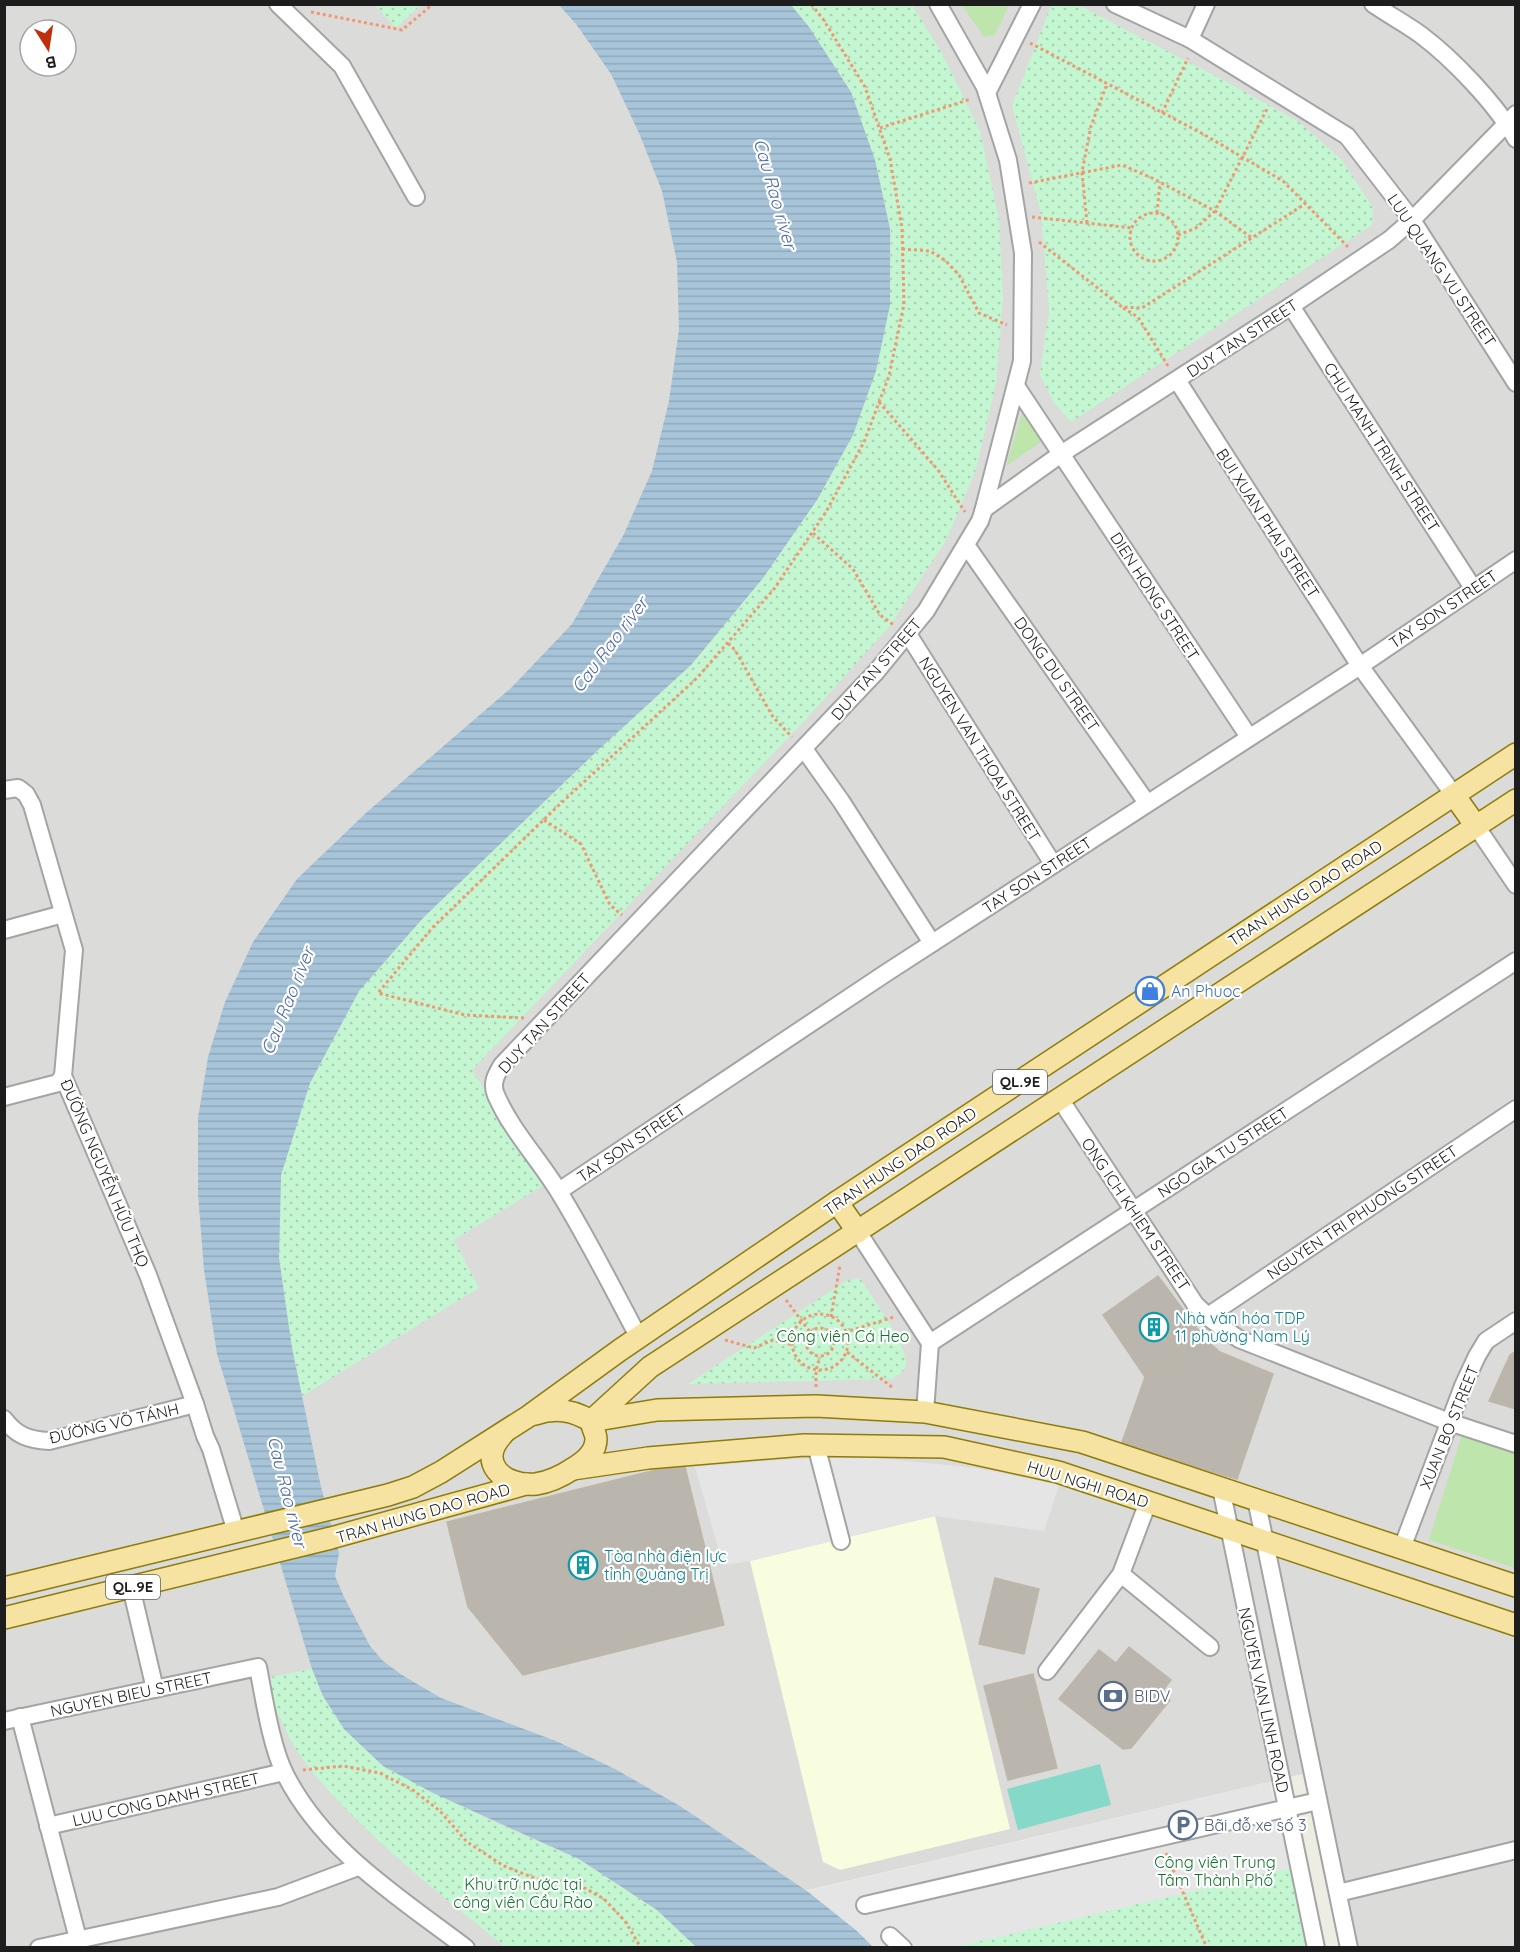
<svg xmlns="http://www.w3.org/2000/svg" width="1520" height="1952" viewBox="0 0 1520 1952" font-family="Quicksand,sans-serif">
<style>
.residential{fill:#dbdbda;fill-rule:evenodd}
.education{fill:#f7fdde}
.grass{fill:#bde5ac}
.park{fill:url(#park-dots)}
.pitch{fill:#86d9c9}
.parking{fill:#e5e5e5}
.water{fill:url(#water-rules)}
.building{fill:#bab5ad;stroke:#bfb6a7;stroke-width:1.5}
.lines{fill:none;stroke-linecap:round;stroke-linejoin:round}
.minor-casing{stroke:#a4a4a4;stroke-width:20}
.major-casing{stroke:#8e7c09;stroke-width:24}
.path{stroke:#f19872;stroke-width:3;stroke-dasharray:3 3;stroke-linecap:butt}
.minor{stroke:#fff;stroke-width:16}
.major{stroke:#f6e2a1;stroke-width:21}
.labels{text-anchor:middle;stroke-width:4.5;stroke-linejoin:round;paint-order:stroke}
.shield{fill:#fff;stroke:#616161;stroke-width:1.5}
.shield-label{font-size:15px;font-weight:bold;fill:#1d1d1d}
.street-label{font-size:16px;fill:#1d1d1d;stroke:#fff}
.shop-label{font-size:16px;fill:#366cbe;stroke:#fff;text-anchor:start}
.culture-label{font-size:16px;fill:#0d838f;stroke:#fff;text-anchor:start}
.park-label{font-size:16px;fill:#12752d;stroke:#fff}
.service-label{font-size:16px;fill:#4e5e75;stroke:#fff;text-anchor:start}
.water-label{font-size:18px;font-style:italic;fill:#506aa7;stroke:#fff}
</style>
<defs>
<pattern id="park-dots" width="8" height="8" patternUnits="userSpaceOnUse" patternTransform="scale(1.5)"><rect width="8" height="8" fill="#c3f6d1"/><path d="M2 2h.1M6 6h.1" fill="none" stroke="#a7d2b3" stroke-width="1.8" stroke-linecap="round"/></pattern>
<pattern id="water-rules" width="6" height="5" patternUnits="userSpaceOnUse" patternTransform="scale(1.5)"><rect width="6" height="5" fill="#a7c4d9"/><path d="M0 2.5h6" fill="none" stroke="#8fa8ba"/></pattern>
</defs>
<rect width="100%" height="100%" fill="#eeede4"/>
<path class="residential" d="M5,5h1510v1942h-164l-40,-175 -746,175 -560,1zM30,30h36v36h-36z"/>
<path class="education" d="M935,1516l75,313 -170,41 -17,-8 -73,-301z"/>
<g class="grass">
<path d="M962,5h47l-14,30 -11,2z"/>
<path d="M1023,410l21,30 -38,26z"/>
<path d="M1462,1435l53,18v115l-86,-28z"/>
</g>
<g class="park">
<path d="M1055,4l23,1 151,78 70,39 43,38 31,48 -1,17 -301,197 -17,-19 -14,-28 9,-66 -8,-95 -29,-108 39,-100z"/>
<path d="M375,5h46l-25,23z"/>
<path d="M791,5h121l29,46 39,80 19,88 4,80 -7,85 -20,85 -29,70 -58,88 -81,90 -336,353 72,115 -90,55 25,48 -177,108 -10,-48 -13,-90 2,-83 29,-92 49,-92 64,-73 174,-167 94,-86 72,-87 54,-78 36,-65 37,-130 1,-74 -16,-71 -24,-68 -42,-65z"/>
<path d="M860,1278c11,18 46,65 46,84 0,9 -7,13 -14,17l-204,5 158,-103z"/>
<path d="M312,1669l11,27 21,33 39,37 107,54 89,39 78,51 39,37h-191c-68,-56 -147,-116 -201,-186 -18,-24 -29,-54 -39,-83z"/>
<path d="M1269,1782l41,165h-437l-16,-16z"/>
</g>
<path class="pitch" d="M1100,1764l11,41 -93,25 -11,-41z"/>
<g class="parking">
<path d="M867,1457l109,11 83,17 -15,46 -109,-15 -185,45 -27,4 -28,-98 82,-7z"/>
<path d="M1269,1782l22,86 -340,80 -78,-1 -16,-16 -50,-40z"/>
</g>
<path class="water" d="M559,5h232l18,22 42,65 24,68 15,69v76l-14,66 -23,64 -36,65 -54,78 -72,87 -94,86 -174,167 -64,73 -49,92 -29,92 -2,83 13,90 29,139 18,66 -4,23 9,21 26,49 13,15 19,14 39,23 115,43 59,28 65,37 127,85 50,40 16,16h-177l-39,-37 -78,-51 -146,-66 -50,-27 -39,-37 -21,-33 -11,-27 -95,-315 -13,-84 -6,-76v-76l10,-61 17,-55 28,-60 44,-63 70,-67 145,-125 60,-63 51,-88 29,-65 17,-70 10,-72 -2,-67 -15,-71 -23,-58 -28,-59 -35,-50z"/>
<g class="building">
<path d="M1158,1276l47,63 -60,38 -42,-62z"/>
<path d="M1205,1339l15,13 53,22 -36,105 -116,-34 24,-68z"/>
<path d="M1516,1351v58l-27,-8 21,-46z"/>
<path d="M684,1463l40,162 -201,50 -55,-68 -21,-85z"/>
<path d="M995,1578l44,11 -15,65 -45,-10z"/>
<path d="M1129,1647l42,33 -10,13 9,7 -39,48 -8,1 -64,-50 40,-49 17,13z"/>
<path d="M1033,1674l24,94 -49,12 -24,-94z"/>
</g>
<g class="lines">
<g class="minor-casing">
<g id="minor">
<path d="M278,4l64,62 74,131"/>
<path d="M938,4l47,83 23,73 15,93 -1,108 -39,151"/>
<path d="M1115,4l75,35"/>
<path d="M1206,4l-16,35 157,97 65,84 104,163"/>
<path d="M1373,4c16,11 33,20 48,31 32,24 75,69 95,104"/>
<path d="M987,93l45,-89"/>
<path d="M1291,306l182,282"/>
<path d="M1177,380l183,286 94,129"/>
<path d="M1016,386l233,351"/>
<path d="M966,545l181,258"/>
<path d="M908,634l145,230"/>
<path d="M804,749l37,52 91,142"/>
<path d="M4,790l14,-2 8,6 6,11 42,145 -11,126 85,199 47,129 10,32 6,13 25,83"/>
<path d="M1476,826l40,59"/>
<path d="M4,930l59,-16"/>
<path d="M4,1097l54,-14 5,-7"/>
<path d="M1060,1099l135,205 18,17 26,18 210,83 67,22"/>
<path d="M559,1191l327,-218 474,-307 156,-106"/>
<path d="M858,1232l72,111 -5,69"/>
<path d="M1208,1316l308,-207"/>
<path d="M639,1338c-26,-49 -51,-99 -80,-146 -20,-33 -48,-62 -63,-97 -5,-12 0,-20 6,-30l374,-393 50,-61 54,-90 4,-12 77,-55 230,-148 98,-66 23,-20 104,-106"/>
<path d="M930,1343l586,-382"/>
<path d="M4,1419c13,17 25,21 45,22l146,-37"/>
<path d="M816,1445l25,96"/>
<path d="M1221,1488l95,460"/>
<path d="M1256,1499l93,449"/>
<path d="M1402,1548l61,-162 14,-30 9,-15 30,-20"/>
<path d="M1121,1574l89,73"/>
<path d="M131,1587l24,102"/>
<path d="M1047,1671l74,-97 27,-72"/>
<path d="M20,1717l58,222"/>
<path d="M4,1721l254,-54c6,31 13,79 27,107 39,77 114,123 181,174"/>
<path d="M48,1826l236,-54"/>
<path d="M1338,1893l178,-43"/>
<path d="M865,1905l453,-104"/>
<path d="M890,1936l13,12"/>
<path d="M39,1948l239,-51 80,-30"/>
</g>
</g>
<g class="major-casing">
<g id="major">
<path d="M1454,795l22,31"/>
<path d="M837,1202l21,30"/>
<path d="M591,1421l59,-54 866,-567"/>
<path d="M591,1421l66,-11 159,-4 109,6 157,30 434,144"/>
<path d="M503,1434c-27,28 0,53 33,50 14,-2 26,-8 38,-16 10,-6 22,-16 22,-29 0,-5 -4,-12 -5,-18 -18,-11 -35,-14 -56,-7"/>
<path d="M573,1469l75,-11 156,-13 140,2 114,25 458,153"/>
<path d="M4,1588l384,-93 25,-8 28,-15 88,-56 91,-66 217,-148 679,-448"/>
<path d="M4,1618l327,-80 195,-54"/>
</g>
</g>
<g class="path">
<path d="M311,12l91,18 31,-26"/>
<path d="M1030,43l173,91 80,47 65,66"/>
<path d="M1162,113l26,-55"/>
<path d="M880,128l91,-29"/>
<path d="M1029,183l93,-18 30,13 63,33 37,27"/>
<path d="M1157,213l3,-31"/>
<circle cx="1154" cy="237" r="24"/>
<path d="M1032,217l100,11"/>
<path d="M1087,223l-5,-51 9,-46 16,-42"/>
<path d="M1178,235l18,-7 19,-17 53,-104"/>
<path d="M1039,242l83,65 20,1 163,-104"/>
<path d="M902,249l28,2 16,10 13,14 20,38 28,12"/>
<path d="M1123,308l15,9 30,49"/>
<path d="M879,402l59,68 27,42"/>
<path d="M813,533l40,36 27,46 14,10"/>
<path d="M728,643l7,7 38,67 19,20"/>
<path d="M544,820l37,24 29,61 12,10"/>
<path d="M524,1018l-59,-3 -87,-22 55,-66 127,-123 137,-126 77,-89 52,-77 38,-70 25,-66 15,-72 -2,-76 -12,-69 -25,-72 -42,-68 -12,-15"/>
<path d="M786,1300l24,32"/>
<circle cx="820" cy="1342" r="28"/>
<path d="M831,1317l9,-52"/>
<circle cx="820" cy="1342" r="14"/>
<path d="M833,1336l61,-19"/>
<path d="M725,1340l29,8 19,-8 19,5"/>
<path d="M847,1352l46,36"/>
<path d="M816,1387v-17l4,-13"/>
<path d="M303,1770l40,-4 37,7 33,17 27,21 27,31 37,24 33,13 37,3 30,17 21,22 16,27"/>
<path d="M1166,1853l41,95"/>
</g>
<use href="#minor" class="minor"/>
<use href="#major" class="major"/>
</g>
<defs>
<g id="shop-ring" transform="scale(1.5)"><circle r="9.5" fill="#fff" stroke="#3f7fe0" stroke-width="1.5"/><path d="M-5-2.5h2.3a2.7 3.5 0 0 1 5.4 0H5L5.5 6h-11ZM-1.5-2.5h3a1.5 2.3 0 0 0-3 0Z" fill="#3f7fe0"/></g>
<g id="building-ring" transform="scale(1.5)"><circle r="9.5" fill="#fff" stroke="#0f9aa8" stroke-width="1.5"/><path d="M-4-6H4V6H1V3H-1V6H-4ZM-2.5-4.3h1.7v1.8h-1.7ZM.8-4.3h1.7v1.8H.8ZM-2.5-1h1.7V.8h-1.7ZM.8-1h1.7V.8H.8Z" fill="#0f9aa8"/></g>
<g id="bank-ring" transform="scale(1.5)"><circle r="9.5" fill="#fff" stroke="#5c6f8a" stroke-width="1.5"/><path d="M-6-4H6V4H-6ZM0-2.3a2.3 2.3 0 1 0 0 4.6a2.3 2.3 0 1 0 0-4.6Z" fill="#5c6f8a"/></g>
<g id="parking-ring" transform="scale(1.5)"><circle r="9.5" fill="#fff" stroke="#5c6f8a" stroke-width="1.5"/><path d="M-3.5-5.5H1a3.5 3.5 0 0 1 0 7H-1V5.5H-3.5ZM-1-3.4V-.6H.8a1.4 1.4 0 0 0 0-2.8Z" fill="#5c6f8a"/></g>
</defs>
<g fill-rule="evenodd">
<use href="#shop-ring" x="1150" y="991"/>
<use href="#building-ring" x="1154" y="1327"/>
<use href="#building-ring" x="583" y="1565"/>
<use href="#bank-ring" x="1113" y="1696"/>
<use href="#parking-ring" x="1183" y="1825"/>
</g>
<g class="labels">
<g class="shield">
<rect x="993" y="1070" width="54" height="24" rx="4.5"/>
<rect x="106" y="1575" width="54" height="24" rx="4.5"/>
</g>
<g class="shield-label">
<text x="1020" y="1087">QL.9E</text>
<text x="133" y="1592">QL.9E</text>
</g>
<g class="street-label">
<text transform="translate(1442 270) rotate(56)" y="6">LUU QUANG VU STREET</text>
<text transform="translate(1242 338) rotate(-33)" y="6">DUY TAN STREET</text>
<text transform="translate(1382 447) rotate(57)" y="6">CHU MANH TRINH STREET</text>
<text transform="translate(1268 523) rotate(57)" y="6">BUI XUAN PHAI STREET</text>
<text transform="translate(1155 596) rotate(57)" y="6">DIEN HONG STREET</text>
<text transform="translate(1443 609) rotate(-34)" y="6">TAY SON STREET</text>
<text transform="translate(876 669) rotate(-49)" y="6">DUY TAN STREET</text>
<text transform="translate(1057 674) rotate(55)" y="6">DONG DU STREET</text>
<text transform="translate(980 749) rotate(58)" y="6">NGUYEN VAN THOAI STREET</text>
<text transform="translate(1037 875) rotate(-33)" y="6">TAY SON STREET</text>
<text transform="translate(1305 893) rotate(-33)" y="6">TRAN HUNG DAO ROAD</text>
<text transform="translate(544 1023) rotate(-48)" y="6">DUY TAN STREET</text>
<text transform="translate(631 1143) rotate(-34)" y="6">TAY SON STREET</text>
<text transform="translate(1223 1152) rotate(-33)" y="6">NGO GIA TU STREET</text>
<text transform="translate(900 1161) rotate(-34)" y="6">TRAN HUNG DAO ROAD</text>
<text transform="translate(105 1173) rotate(67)" y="6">ĐƯỜNG NGUYỄN HỮU THỌ</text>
<text transform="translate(1362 1212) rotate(-34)" y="6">NGUYEN TRI PHUONG STREET</text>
<text transform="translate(1136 1214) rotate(56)" y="6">ONG ICH KHIEM STREET</text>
<text transform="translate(114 1423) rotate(-13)" y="6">ĐƯỜNG VÕ TÁNH</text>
<text transform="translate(1449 1427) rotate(-68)" y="6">XUAN BO STREET</text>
<text transform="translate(1088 1484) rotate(17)" y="6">HUU NGHI ROAD</text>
<text transform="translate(423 1513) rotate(-16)" y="6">TRAN HUNG DAO ROAD</text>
<text transform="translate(131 1694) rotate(-12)" y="6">NGUYEN BIEU STREET</text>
<text transform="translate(1264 1700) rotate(78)" y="6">NGUYEN VAN LINH ROAD</text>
<text transform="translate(166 1799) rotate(-13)" y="6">LUU CONG DANH STREET</text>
</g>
<g class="shop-label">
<text x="1171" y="997">An Phuoc</text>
</g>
<g class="culture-label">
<text x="1175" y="1324">Nhà văn hóa TDP<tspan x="1175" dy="18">11 phường Nam Lý</tspan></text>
<text x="604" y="1562">Tòa nhà điện lực<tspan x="604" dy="18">tỉnh Quảng Trị</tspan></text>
</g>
<g class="park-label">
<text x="843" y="1342">Công viên Cá Heo</text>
<text x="1215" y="1868">Công viên Trung<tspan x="1215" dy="18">Tâm Thành Phố</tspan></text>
<text x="523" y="1890">Khu trữ nước tại<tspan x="523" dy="18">công viên Cầu Rào</tspan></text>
</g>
<g class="service-label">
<text x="1134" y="1702">BIDV</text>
<text x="1204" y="1831">Bãi đỗ xe số 3</text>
</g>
<g class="water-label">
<text transform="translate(775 194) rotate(74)" y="6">Cau Rao river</text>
<text transform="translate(610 645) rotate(-53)" y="6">Cau Rao river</text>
<text transform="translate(288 1001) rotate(-68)" y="6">Cau Rao river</text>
<text transform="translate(287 1492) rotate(76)" y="6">Cau Rao river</text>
</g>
</g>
<rect width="1520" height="1952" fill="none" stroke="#1d1d1d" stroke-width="12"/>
<g transform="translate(48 48) rotate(168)"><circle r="28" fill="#ffffff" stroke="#a5a5a5" stroke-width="1.5"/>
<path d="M0-4.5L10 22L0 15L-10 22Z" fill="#bf2f0c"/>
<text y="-9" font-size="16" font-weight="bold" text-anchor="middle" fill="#1d1d1d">B</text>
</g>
</svg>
